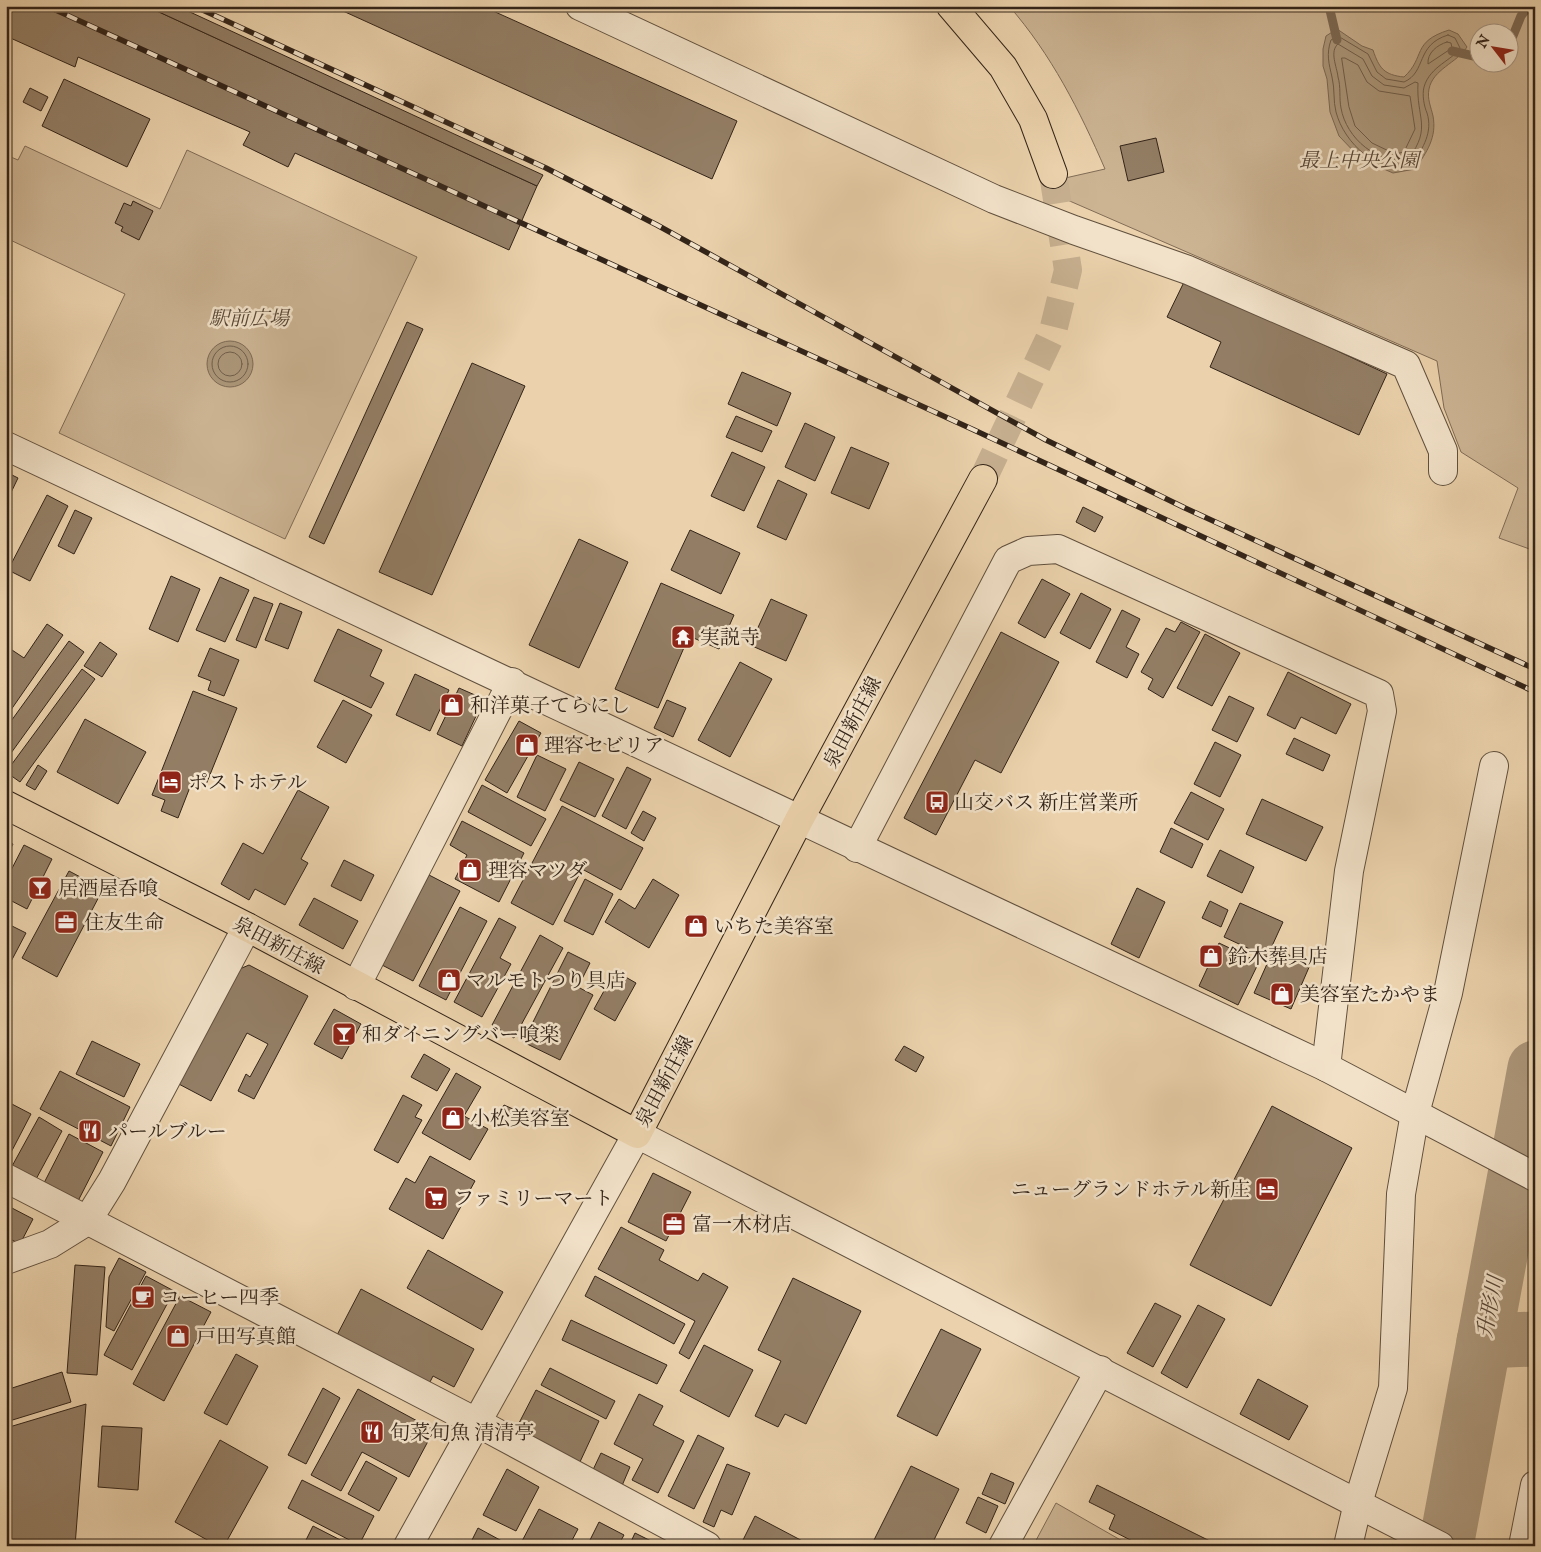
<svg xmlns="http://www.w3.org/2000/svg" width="1541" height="1552" viewBox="0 0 1541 1552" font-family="'IM FELL English','Noto Serif JP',serif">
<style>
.green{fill:#ccb493;stroke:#806c56;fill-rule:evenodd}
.water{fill:#ac977a;stroke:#7c6953}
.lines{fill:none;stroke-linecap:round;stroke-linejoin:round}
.shore{stroke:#705e4a;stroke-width:1}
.stream{stroke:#7c6953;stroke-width:9}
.river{stroke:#ac977a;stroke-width:55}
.building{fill:#937e65;stroke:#332419}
.major-tunnel{stroke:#c6af8f;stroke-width:28;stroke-dasharray:28 14;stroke-linecap:butt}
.minor-casing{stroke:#61503e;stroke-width:30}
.major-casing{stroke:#332419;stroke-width:30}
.minor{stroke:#f2e2c9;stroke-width:28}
.major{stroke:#ebd2ac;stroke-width:28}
.rail-casing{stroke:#332419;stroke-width:5.5}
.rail{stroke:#f2e2c9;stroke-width:4;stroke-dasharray:11;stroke-linecap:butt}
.labels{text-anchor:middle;stroke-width:5;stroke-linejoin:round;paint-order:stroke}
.park-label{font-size:20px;font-style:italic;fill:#594838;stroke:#f2e2c9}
.poi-label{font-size:20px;fill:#332419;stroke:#f2e2c9;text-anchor:start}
.street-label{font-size:20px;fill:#332419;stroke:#f2e2c9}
.water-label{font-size:21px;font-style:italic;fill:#574636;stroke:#f2e2c9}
</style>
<rect width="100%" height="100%" fill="#ebd2ac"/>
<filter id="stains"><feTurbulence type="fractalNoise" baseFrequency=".004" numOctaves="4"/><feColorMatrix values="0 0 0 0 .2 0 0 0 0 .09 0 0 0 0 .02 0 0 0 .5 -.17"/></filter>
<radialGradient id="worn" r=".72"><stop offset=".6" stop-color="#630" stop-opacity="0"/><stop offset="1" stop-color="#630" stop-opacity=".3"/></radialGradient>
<g class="green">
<path d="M1009,6h526v545l-36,-13 19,-50 -57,-36 -17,-44 -7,-47 -388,-169 3,-11 53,-12c-25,-58 -54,-115 -96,-163zM1478,32h30v30h-30z"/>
<path d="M25,146l135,63 27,-59 230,107 -132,282 -226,-106 66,-139 -119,-56v-83l12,5z"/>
<path d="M1056,1503l75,43h-98z"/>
</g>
<g class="water">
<path d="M1337,29l25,17 11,4c6,18 11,25 31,27 22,-20 7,-35 45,-47l9,4 9,13c-10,16 -34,22 -38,42 -2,10 2,18 4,27 4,21 -6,36 -18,53l-22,4 -32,-14 -22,-23 -9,-24 -3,-33 -4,-13v-17l3,-13z"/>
<circle cx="230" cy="364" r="23"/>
</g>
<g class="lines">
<g class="shore">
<path d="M1448,35l7,3 5,10c-7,12 -30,18 -36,39 -2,8 0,19 3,26 6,19 -4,35 -14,50 -34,14 -69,-20 -77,-51 -3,-11 -1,-23 -4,-35 -3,-13 -6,-23 -1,-37l7,-4 30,18 9,18 9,7 18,3c23,-10 11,-37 44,-47z"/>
<path d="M1447,42l4,1 1,5 -24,16c-1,-11 9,-19 19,-22z"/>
<path d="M1338,44l25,15 9,17 12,9 20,3 11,-6 3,1c-2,35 14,44 -9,75 -31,8 -63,-20 -68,-50 -2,-10 0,-21 -3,-31 -1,-10 -9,-26 0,-33z"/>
<path d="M1342,58h3l13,7 9,17 12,9 31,5 5,33 -11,23 -9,2 -23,-11 -17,-17 -6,-19z"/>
<circle cx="230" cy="364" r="18"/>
<circle cx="230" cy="364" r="12"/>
</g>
<g class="stream">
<path d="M1329,6l8,34"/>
<path d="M1508,48l13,-32 8,-10"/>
<path d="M1452,51l26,6"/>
</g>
<g class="river">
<path d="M1484,1341l51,-2"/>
<path d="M1446,1546l89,-478"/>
</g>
</g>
<g class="building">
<path d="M6,6h140l391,180 -28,64 -214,-97 -7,14 -45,-22 7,-13 -172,-75 -3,10 -69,-31z"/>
<path d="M146,6h31l366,169 -6,11z"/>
<path d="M332,6h150l255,115 -25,58z"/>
<path d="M64,79l86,40 -23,48 -85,-41z"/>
<path d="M30,88l18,9 -7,14 -18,-9z"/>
<path d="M1156,138l8,34 -36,9 -8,-35z"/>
<path d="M133,201l20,10 -14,29 -18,-9 2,-4 -8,-4 9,-20 7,3z"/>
<path d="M1185,280l202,94 -28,61 -149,-68 11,-25 -54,-25z"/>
<path d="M407,322l16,7 -99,215 -15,-7z"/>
<path d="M472,363l53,23 -93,209 -53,-23z"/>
<path d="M742,372l49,21 -14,33 -49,-22z"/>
<path d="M736,416l36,15 -10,21 -36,-15z"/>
<path d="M805,423l30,14 -20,44 -30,-14z"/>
<path d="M851,447l38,16 -20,46 -38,-16z"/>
<path d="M732,452l33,15 -21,44 -33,-15z"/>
<path d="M6,472l12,6 -12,25z"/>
<path d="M778,480l29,14 -21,46 -29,-13z"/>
<path d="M47,495l21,11 -38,75 -22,-11z"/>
<path d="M1083,507l20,10 -8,15 -19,-10z"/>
<path d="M75,510l17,8 -18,36 -16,-8z"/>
<path d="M690,530l50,23 -19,41 -50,-24z"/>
<path d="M579,539l49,23 -49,106 -50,-23z"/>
<path d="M171,576l29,13 -22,53 -29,-13z"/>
<path d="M220,577l29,13 -24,52 -29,-12z"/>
<path d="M1042,579l28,15 -25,44 -27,-15z"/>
<path d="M661,583l73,32 -15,34 -30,-13 -31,72 -43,-19z"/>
<path d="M1081,593l30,16 -21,40 -30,-16z"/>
<path d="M254,597l19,7 -17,44 -20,-8z"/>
<path d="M771,599l36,16 -21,46 -36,-16z"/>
<path d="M280,603l22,9 -14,37 -23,-9z"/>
<path d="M1122,610l18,9 -14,28 13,7 -12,24 -31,-16z"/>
<path d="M1181,622l19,10 -37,66 -15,-9 5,-10 -12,-7 25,-44 9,4z"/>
<path d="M47,624l16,11 -57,82v-71l18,12z"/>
<path d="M338,629l44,21 -12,26 14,7 -13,25 -57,-27z"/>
<path d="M1001,632l58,30 -58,111 -26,-13 -39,75 -32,-17z"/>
<path d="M1205,634l35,19 -28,53 -35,-18z"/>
<path d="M69,641l15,11 -78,108v-32z"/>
<path d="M100,642l17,12 -15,23 -18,-11z"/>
<path d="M210,648l29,12 -15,36 -16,-6 3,-9 -13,-5z"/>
<path d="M740,662l32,17 -42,78 -32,-17z"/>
<path d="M82,669l13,10 -75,103 -14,-10z"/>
<path d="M1288,672l63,32 -15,30 -35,-17 -6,12 -28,-14z"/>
<path d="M415,674l34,16 -19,41 -34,-16z"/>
<path d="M459,688l25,11 -22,47 -25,-12z"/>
<path d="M193,691l44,17 -32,79 -13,-5 -14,36 -17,-7 4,-11 -13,-5z"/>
<path d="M1229,696l25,12 -17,34 -25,-12z"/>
<path d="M343,700l29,15 -26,48 -29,-16z"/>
<path d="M667,700l19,8 -13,29 -19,-9z"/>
<path d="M85,719l61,33 -28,52 -61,-32z"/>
<path d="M519,721l22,12 -34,60 -22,-13z"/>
<path d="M1294,738l36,17 -7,16 -37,-17z"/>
<path d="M1215,742l26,13 -21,42 -26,-13z"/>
<path d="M537,755l29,14 -21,42 -28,-14z"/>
<path d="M579,762l35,17 -19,38 -35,-17z"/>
<path d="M38,765l9,6 -12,19 -9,-5z"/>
<path d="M627,767l24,12 -25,50 -24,-13z"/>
<path d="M482,785l64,34 -15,27 -63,-34z"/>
<path d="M298,790l31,17 -28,52 7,4 -23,42 -30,-16 -6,11 -28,-16 22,-41 20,11z"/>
<path d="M1191,792l33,17 -16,31 -34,-17z"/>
<path d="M1262,799l61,28 -17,34 -60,-27z"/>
<path d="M562,806l81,42 -22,42 -39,-21 -29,56 -42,-22z"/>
<path d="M643,811l13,7 -12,23 -13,-8z"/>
<path d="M462,821l62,32 -25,49 -44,-23 12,-24 -17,-10z"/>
<path d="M1171,828l32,16 -11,24 -32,-16z"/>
<path d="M6,841l7,3 -7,14z"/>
<path d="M24,845l28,14 -25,50 -21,-11v-18z"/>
<path d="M1220,850l34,17 -12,26 -35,-17z"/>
<path d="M344,860l30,15 -13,26 -30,-15z"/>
<path d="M69,871l34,18 -46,88 -35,-19z"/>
<path d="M429,875l31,16 -47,90 -31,-16z"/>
<path d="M585,879l28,15 -20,41 -29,-14z"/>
<path d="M653,879l26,16 -30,53 -44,-26 14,-23 16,10z"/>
<path d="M1137,888l28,14 -26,56 -28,-14z"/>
<path d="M314,898l44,23 -15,28 -44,-24z"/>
<path d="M1210,901l18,9 -7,17 -19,-9z"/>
<path d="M1240,903l43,19 -16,35 -43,-20z"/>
<path d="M460,907l27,14 -41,79 -27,-14z"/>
<path d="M499,918l17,9 -16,31 11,6 -29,53 -28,-15z"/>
<path d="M6,923l20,10 -20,38z"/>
<path d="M540,935l23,13 -49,90 -22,-13z"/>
<path d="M1219,943l40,19 -21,43 -39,-19z"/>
<path d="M1281,951l29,14 -19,44 -37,-16 13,-29 7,3z"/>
<path d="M568,952l22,11 -12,24 15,8 -33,65 -37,-18z"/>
<path d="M249,965l59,31 -54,103 -16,-8 8,-17 4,3 18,-33 -21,-11 -36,68 -36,-19 60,-111z"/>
<path d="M615,971l21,12 -21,38 -21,-12z"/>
<path d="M334,1009l27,15 -19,35 -28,-15z"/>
<path d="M92,1041l48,23 -16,33 -48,-23z"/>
<path d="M904,1046l20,11 -8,15 -21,-12z"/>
<path d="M424,1054l26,15 -13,22 -26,-14z"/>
<path d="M60,1071l70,36 -19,39 -71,-37z"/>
<path d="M456,1073l25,14 -17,29 24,13 -18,31 -48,-27z"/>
<path d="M403,1095l19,10 -7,12 7,3 -24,43 -24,-13z"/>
<path d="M8,1102l23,12 -25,48v-56z"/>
<path d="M504,1105l9,4 -5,9 -9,-4z"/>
<path d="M1272,1106l80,42 -81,158 -81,-41z"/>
<path d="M39,1117l23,14 -27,50 -24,-13z"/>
<path d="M69,1134l34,18 -25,49 -34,-18z"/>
<path d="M430,1156l45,25 -32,58 -54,-30 17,-31 9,5z"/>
<path d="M653,1173l38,19 -25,49 -38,-19z"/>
<path d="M10,1207l23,12 -13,25 -14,-7v-24z"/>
<path d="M621,1227l43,23 -5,10 39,21 5,-8 25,14 -39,72 -10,-6 16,-32 -97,-52z"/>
<path d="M428,1250l75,42 -21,38 -75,-42z"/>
<path d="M119,1258l27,14 -32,59 -8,-4 3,-50z"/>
<path d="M75,1265l30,2 -8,108 -30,-2z"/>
<path d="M146,1276l28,15 -42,79 -28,-15z"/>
<path d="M595,1276l90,48 -11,20 -89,-48z"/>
<path d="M793,1278l68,33 -55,113 -21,-10 -7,13 -23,-11 26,-55 -23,-11z"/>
<path d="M361,1289l113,60 -20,38 -21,-11 -5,10 -92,-49z"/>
<path d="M180,1296l31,16 -47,89 -31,-17z"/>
<path d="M1155,1303l26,13 -28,51 -26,-14z"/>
<path d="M1198,1305l27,14 -38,69 -26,-15z"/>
<path d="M571,1320l96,45 -10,19 -95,-44z"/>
<path d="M941,1329l40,20 -44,87 -40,-20z"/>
<path d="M704,1345l49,25 -24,47 -49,-26z"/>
<path d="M236,1354l22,12 -31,59 -23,-12z"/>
<path d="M550,1368l65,33 -9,18 -65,-34z"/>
<path d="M62,1372l9,30 -65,20v-32z"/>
<path d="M1258,1379l50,27 -19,34 -49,-26z"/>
<path d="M323,1388l17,10 -34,66 -18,-9z"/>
<path d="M358,1389l76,41 -25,47 -47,-25 -21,39 -30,-16z"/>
<path d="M536,1390l63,31 -20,43 -50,-24 -10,-17z"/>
<path d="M639,1394l24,12 -10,19 31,16 -26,52 -26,-13 11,-21 -29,-15z"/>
<path d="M86,1404l-11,142h-69l3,-50h-3v-68z"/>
<path d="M102,1426l40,2 -4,62 -40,-3z"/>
<path d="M698,1435l26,13 -30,61 -26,-13z"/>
<path d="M220,1440l48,27 -44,79h-6l-43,-24z"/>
<path d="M601,1453l29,14 -9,21 -30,-14z"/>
<path d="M366,1461l31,17 -18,33 -31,-17z"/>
<path d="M727,1464l23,9 -18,42 -11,-5 -7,17 -11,-5z"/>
<path d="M911,1466l48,23 -28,57h-60z"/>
<path d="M507,1469l32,18 -23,44 -33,-16z"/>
<path d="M991,1473l23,10 -9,21 -23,-10z"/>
<path d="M302,1480l72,36 -15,29 -71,-37z"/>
<path d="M1097,1485l123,61h-78l-33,-17 6,-14 -26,-13z"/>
<path d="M978,1497l20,9 -12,27 -20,-10z"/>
<path d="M539,1509l39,20 -9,17h-43l-5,-3z"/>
<path d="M755,1516l57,30h-72z"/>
<path d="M599,1522l25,13 -6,11h-31z"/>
<path d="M313,1526l39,20h-49z"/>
<path d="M478,1528l33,18h-42z"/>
<path d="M635,1533l24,12 -1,1h-29z"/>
</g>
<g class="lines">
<path class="major-tunnel" d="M983,479l70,-148 15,-61 -15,-96"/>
<g class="minor-casing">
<g id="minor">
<path d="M580,6l414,193 80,31 114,40 218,95 37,86v20"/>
<path d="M6,446l1320,621 209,110"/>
<path d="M857,848l151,-288 20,-9 30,-2 321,145 3,17 -33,160 -23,196"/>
<path d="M356,986l156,-304"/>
<path d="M6,1178l472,245 229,123"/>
<path d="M6,1260l44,-16 37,-23 25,-40 135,-254"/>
<path d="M408,1546l229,-412 803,412"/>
<path d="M1003,1546l97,-176"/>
<path d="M1348,1546l10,-43 35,-115 8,-194 14,-81 33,-120 46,-227"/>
<path d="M1523,1546l12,-61"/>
</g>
</g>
<g class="major-casing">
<g id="major">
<path d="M951,6l52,61 30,52 20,55"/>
<path d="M6,805l241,122 390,207 162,-314 184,-341"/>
</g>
</g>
<use href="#minor" class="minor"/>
<use href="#major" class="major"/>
<g class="rail-casing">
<g id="rail">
<path d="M47,6l927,424 561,262"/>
<path d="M194,6l352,162 111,57 389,215 139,68 350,161"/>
</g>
</g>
<use href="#rail" class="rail"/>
</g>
<defs>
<g id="temple-square" transform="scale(1.25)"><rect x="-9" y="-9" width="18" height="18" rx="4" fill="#8f2418" stroke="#f2e2c9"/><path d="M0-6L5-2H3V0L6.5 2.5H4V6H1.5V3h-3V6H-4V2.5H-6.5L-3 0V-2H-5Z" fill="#fff"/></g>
<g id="shop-square" transform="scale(1.25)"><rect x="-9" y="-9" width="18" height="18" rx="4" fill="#8f2418" stroke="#f2e2c9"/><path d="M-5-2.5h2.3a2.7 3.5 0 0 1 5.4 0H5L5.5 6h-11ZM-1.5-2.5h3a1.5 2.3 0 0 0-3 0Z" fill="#fff"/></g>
<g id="hotel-square" transform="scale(1.25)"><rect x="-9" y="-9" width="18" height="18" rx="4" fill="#8f2418" stroke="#f2e2c9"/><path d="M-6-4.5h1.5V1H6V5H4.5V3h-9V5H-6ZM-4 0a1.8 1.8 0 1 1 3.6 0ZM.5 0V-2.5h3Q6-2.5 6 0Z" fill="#fff"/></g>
<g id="bus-square" transform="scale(1.25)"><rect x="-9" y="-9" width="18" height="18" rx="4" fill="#8f2418" stroke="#f2e2c9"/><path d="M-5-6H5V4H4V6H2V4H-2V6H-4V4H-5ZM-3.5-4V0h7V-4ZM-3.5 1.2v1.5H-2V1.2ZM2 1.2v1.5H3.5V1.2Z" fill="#fff"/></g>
<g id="bar-square" transform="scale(1.25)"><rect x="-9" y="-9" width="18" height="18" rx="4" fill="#8f2418" stroke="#f2e2c9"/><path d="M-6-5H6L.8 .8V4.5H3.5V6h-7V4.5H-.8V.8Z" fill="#fff"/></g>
<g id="office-square" transform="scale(1.25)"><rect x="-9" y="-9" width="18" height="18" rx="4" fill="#8f2418" stroke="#f2e2c9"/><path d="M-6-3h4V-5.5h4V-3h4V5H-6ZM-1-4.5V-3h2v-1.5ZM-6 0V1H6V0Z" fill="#fff"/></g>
<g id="restaurant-square" transform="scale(1.25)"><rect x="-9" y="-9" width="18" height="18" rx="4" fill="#8f2418" stroke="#f2e2c9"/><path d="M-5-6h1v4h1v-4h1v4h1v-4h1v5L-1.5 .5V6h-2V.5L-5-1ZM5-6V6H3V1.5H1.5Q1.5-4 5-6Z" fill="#fff"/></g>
<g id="supermarket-square" transform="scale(1.25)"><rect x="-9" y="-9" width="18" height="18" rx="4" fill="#8f2418" stroke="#f2e2c9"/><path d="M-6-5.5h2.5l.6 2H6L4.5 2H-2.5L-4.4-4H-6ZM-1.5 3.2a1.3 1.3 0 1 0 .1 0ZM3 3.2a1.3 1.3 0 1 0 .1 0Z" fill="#fff"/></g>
<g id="cafe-square" transform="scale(1.25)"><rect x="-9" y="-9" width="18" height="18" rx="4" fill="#8f2418" stroke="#f2e2c9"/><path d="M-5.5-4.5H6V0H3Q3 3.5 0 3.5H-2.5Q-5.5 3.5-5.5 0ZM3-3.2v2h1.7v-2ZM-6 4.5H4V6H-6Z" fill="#fff"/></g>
</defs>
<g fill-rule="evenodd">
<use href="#temple-square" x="683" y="637"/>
<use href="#shop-square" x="452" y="705"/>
<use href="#shop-square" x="527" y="745"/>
<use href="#hotel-square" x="170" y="782"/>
<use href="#bus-square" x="937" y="802"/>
<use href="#shop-square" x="470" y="870"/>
<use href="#bar-square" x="40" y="888"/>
<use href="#office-square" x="66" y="922"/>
<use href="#shop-square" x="696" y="926"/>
<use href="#shop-square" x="1211" y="956"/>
<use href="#shop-square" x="449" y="980"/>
<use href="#shop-square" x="1282" y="994"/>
<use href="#bar-square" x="344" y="1034"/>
<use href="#shop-square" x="453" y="1118"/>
<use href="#restaurant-square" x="90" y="1131"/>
<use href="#hotel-square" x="1267" y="1189"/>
<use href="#supermarket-square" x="436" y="1198"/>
<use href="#office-square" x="674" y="1224"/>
<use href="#cafe-square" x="143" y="1297"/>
<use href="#shop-square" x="178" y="1336"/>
<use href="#restaurant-square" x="372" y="1432"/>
</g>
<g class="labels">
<g class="park-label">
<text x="1359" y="167">最上中央公園</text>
<text x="249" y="325">駅前広場</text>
</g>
<g class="poi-label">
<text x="700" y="644">実説寺</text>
<text x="470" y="712">和洋菓子てらにし</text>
<text x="544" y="752">理容セビリア</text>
<text x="188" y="789">ポストホテル</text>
<text x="954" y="809">山交バス 新庄営業所</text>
<text x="488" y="877">理容マツダ</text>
<text x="58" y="895">居酒屋呑喰</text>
<text x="84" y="929">住友生命</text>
<text x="714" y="933">いちた美容室</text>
<text x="1228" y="963">鈴木葬具店</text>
<text x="466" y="987">マルモトつり具店</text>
<text x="1300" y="1001">美容室たかやま</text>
<text x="362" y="1041">和ダイニングバー喰楽</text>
<text x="470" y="1125">小松美容室</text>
<text x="108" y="1138">パールブルー</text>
<text x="1250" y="1196" text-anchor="end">ニューグランドホテル新庄</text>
<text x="454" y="1205">ファミリーマート</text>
<text x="692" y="1231">富一木材店</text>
<text x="160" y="1304">コーヒー四季</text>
<text x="196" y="1343">戸田写真館</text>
<text x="390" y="1439">旬菜旬魚 清清亭</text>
</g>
<g class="street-label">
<text transform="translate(852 722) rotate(-62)" y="7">泉田新庄線</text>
<text transform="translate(279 945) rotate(28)" y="7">泉田新庄線</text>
<text transform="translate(664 1081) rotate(-62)" y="7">泉田新庄線</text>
</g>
<g class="water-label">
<text transform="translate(1490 1307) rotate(-79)" y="7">升形川</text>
</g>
</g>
<rect width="1541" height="1552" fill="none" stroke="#ebd2ac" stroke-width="25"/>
<rect x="8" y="8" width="1526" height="1537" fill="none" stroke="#332419" stroke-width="2.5"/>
<rect x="12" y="12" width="1516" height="1527" fill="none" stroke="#332419"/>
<g transform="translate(1494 48) rotate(301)"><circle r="24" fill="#f2e2c9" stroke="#a69683"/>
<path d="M0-4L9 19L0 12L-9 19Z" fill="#8f2418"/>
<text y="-8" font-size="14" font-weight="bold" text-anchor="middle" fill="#332419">N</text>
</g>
<rect width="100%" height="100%" filter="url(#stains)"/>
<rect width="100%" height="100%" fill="url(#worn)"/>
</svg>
